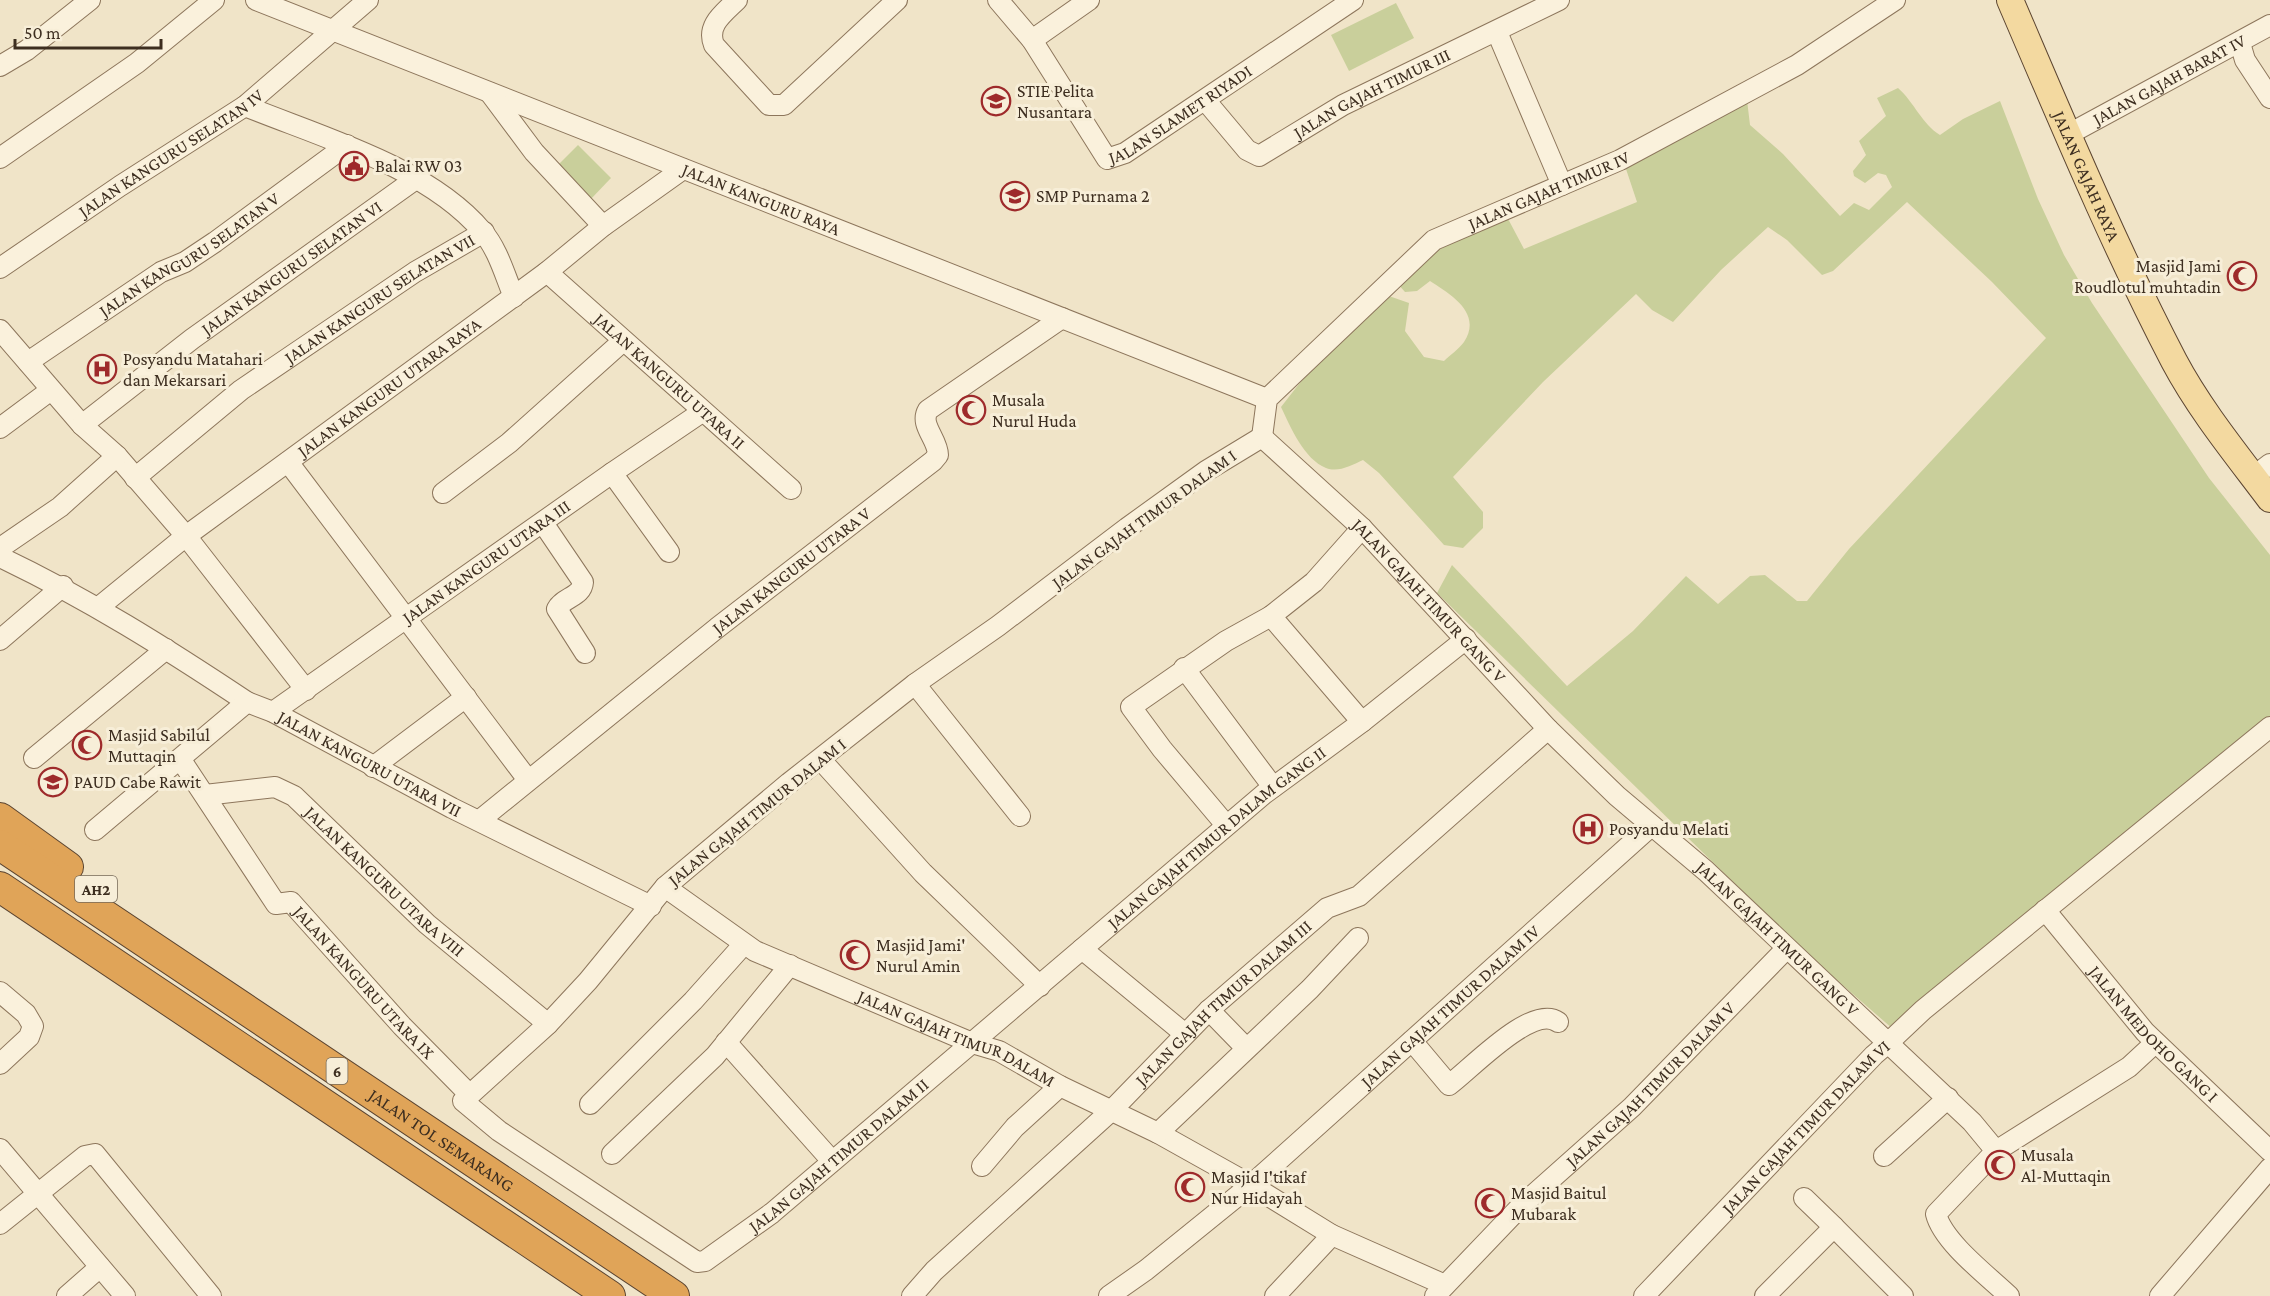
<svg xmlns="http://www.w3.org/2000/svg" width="2270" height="1296" viewBox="0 0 2270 1296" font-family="'Crimson Pro',serif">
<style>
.green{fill:#c9cf9b}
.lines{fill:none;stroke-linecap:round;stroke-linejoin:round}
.minor-casing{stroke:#8d765c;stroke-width:22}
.major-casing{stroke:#5b4430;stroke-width:28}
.highway-casing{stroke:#5b4430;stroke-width:32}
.minor{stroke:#faf1dc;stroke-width:20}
.major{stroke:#f3d9a0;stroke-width:26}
.highway{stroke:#e0a458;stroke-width:30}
.labels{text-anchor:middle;stroke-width:6;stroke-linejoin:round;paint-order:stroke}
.shield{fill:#f7eed8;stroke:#756857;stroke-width:1.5}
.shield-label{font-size:16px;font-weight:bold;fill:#3d2e20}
.street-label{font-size:18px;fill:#3d2e20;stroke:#f7eed8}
.poi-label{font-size:18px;fill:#3d2e20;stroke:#f7eed8;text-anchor:start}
</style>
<rect width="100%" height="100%" fill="#f0e4c8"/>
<g class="green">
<path d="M1396,3l18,35 -65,33 -18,-36z"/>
<path d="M1898,88c16,14 24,36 42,47l23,-16 37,-18 38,98 26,56 28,48 117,175 61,77v165l-377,309 -85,-74 -371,-362 15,-28 115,121 66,-55 53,-55 32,28 32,-28 15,-1 32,26h10l42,-52 197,-211 -54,-56 -85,-80 -74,69 -11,4 -35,-35 -19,-13 -47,43 -48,52 -21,-12 -16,-16 -93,88 -90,95 30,35v16l-20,20 -19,-3 -65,-72 -16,-13c-11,5 -25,13 -37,8 -22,-9 -35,-40 -45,-61l29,-37 76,-75 23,8 -4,28 19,26 20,4c6,-6 15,-12 20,-19 19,-29 -14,-48 -34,-61l-13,10 -12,1 -7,-8 23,-27 85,-42 18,34 113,-47 -12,-36 122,-66 3,25 33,29 57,62 14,-13 15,7 23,-23 -6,-12 -8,-2 -13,10 -11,-7 -1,-5 13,-16 -7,-14 27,-25 -9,-18z"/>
<path d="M578,145l33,33 -22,23 -33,-34z"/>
</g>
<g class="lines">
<g class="minor-casing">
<g id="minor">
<path id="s1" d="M256,0l1011,399"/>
<path d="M737,0c-13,13 -31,25 -23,45l55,60h15l113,-105"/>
<path id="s2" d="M998,0l34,40 75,119 18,-6 228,-153"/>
<path d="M1497,32l65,153"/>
<path d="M1032,40l57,-40"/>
<path d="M2240,43l5,17 25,38"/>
<path d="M0,66l27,-16 63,-50"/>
<path d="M490,93l44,59 69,74"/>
<path id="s3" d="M1205,100l42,50 12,6 84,-51 216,-105"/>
<path d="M245,106c76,31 183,61 237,125 16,18 23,45 32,66"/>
<path id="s4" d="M2069,134l201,-109"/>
<path d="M0,158l137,-95 77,-63"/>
<path id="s5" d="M0,268l120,-82 125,-80 123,-106"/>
<path id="s6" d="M547,272l244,217"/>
<path d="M0,330l82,95 35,31 69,80 120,154"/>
<path id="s7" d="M28,362l133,-90 24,-10 30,-20 132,-97"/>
<path id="s8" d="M82,425l110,-86 225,-161"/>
<path d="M0,428l51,-38"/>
<path id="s9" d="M1262,437l-56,34 -79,57 -129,98 -83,58 -126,99 -124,104 -77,94 -40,43 -85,77 36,30 198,131 8,-1 67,-48 492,-419 98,-72 104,-83"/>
<path id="s10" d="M1262,437l100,91 186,201 69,67 89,75 182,172 35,-33 347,-283"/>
<path id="s11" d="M1262,437l5,-38 167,-159 186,-80 177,-95 98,-65"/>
<path d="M288,462l240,318"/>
<path d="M612,473l57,79"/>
<path d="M2253,477l17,-13"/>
<path id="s12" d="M135,478l106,-88 174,-118 69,-40"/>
<path d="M443,493l66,-50 114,-102"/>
<path d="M543,523l40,59c-1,15 -20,15 -26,27l28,44"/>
<path d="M0,548l60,-41 57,-51"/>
<path id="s13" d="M0,557c88,42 166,91 247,145l26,10 179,96 199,98"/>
<path id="s14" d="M99,607l87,-71 361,-264 56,-46 80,-57"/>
<path d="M0,640l63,-54"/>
<path d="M1184,668l89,119"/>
<path d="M915,684l105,132"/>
<path id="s15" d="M273,712l339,-239 90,-61"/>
<path d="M1362,722l-91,-106 43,-34 48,-54"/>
<path d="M34,758l132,-109"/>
<path id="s16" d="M181,760l95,144 15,-2 111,124 66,67"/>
<path d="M821,760l102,113 117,113"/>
<path d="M373,767l93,-70"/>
<path id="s17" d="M205,795l70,-8 19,9 133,128 121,100"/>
<path id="s18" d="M480,820l237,-192 216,-167 5,-6c0,-16 -19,-30 -10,-45l134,-92"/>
<path d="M1226,825l-64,-76 -31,-42 95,-66 45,-25"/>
<path d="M95,830l152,-128"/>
<path id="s19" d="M665,887l90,64 217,92 27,8 61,35 98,47 93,52 81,50 113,50"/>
<path id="s20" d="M2045,910l100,122 125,119"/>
<path d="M1082,949l103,85"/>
<path d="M0,992l26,22 7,12 -4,11 -29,27"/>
<path d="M1209,1010l37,38"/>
<path d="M1412,1041l37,44c21,-15 83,-82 109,-63"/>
<path d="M726,1042l106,119"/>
<path d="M590,1104l103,-103 51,-57"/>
<path d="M1158,1133l152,-144 48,-51"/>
<path d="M0,1149l125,147"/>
<path d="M1996,1151l133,-84 26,-24"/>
<path d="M612,1154l103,-98 75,-91"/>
<path d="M1884,1156l64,-58"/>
<path d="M982,1166l33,-39 45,-41"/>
<path d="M0,1224l85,-68 10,-2 116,142"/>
<path d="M1834,1227l69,69"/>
<path d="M67,1296l33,-29"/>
<path id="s21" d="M912,1296l22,-25 178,-161 97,-100 118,-102 32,-12 189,-167"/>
<path id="s22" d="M1109,1296l37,-26 105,-85 399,-358"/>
<path d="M1275,1296l57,-61"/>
<path id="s23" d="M1435,1296l88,-92 109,-97 154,-158"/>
<path id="s24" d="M1644,1296l230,-241 14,-12 84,79 24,29 -60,63c7,28 52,62 73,82"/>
<path d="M1765,1296l69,-69 -30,-29"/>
<path d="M2160,1296l110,-128"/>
</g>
</g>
<g class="major-casing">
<g id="major">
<path id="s25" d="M2010,0c52,121 103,244 164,361 26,49 63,94 96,138"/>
</g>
</g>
<g class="highway-casing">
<g id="highway">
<path d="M0,818l68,49"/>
<path id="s26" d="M0,845l674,451"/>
<path d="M0,887l610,409"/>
</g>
</g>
<use href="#minor" class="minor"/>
<use href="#major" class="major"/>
<use href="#highway" class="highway"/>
</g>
<defs>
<g id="university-ring" transform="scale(1.5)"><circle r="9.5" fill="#f7eed8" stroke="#9e2a2b" stroke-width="1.5"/><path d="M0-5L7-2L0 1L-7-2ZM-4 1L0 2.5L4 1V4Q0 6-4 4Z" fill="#9e2a2b"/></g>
<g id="civic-ring" transform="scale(1.5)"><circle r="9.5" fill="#f7eed8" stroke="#9e2a2b" stroke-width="1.5"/><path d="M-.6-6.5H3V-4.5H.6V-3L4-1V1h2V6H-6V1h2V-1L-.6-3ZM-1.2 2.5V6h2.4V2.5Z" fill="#9e2a2b"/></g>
<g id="school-ring" transform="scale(1.5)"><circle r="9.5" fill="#f7eed8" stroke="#9e2a2b" stroke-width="1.5"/><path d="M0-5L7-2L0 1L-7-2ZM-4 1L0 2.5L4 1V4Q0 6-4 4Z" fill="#9e2a2b"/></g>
<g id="mosque-ring" transform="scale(1.5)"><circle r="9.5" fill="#f7eed8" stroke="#9e2a2b" stroke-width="1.5"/><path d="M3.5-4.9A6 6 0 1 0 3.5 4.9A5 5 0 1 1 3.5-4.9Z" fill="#9e2a2b"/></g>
<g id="hospital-ring" transform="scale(1.5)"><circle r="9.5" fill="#f7eed8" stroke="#9e2a2b" stroke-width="1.5"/><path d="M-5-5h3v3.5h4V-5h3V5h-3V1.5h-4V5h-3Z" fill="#9e2a2b"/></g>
</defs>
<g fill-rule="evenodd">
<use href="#university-ring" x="996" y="101"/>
<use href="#civic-ring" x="354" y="166"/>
<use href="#school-ring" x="1015" y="196"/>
<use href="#mosque-ring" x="2242" y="276"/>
<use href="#hospital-ring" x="102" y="369"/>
<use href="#mosque-ring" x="971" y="410"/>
<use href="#mosque-ring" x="87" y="745"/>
<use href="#school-ring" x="53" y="782"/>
<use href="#hospital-ring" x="1588" y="829"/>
<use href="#mosque-ring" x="855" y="955"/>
<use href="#mosque-ring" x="2000" y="1165"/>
<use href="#mosque-ring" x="1190" y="1187"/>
<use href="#mosque-ring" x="1490" y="1203"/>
</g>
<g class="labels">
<g class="shield">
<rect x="75" y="876" width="42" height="26" rx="4.5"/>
<rect x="326.5" y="1058" width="21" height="26" rx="4.5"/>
</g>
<g class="shield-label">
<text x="96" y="895">AH2</text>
<text x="337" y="1077">6</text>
</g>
<g class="street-label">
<text dy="6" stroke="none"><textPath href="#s4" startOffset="114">JALAN GAJAH BARAT IV</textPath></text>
<text dy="6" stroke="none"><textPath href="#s3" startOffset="208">JALAN GAJAH TIMUR III</textPath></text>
<text dy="6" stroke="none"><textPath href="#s2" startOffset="279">JALAN SLAMET RIYADI</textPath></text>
<text dy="6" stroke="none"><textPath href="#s5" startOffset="206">JALAN KANGURU SELATAN IV</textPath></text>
<text dy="6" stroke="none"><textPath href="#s25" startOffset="192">JALAN GAJAH RAYA</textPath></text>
<text dy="6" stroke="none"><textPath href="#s11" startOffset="394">JALAN GAJAH TIMUR IV</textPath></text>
<text dy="6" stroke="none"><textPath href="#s1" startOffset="543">JALAN KANGURU RAYA</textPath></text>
<text dy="6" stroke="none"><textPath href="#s7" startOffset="194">JALAN KANGURU SELATAN V</textPath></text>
<text dy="6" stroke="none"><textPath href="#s8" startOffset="262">JALAN KANGURU SELATAN VI</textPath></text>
<text dy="6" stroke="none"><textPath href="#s12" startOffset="304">JALAN KANGURU SELATAN VII</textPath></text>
<text dy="6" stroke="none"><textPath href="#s6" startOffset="164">JALAN KANGURU UTARA II</textPath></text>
<text dy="6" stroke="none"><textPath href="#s14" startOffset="364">JALAN KANGURU UTARA RAYA</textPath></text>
<text transform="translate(1144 519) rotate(-36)" y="6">JALAN GAJAH TIMUR DALAM I</text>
<text dy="6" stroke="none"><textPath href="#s15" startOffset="261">JALAN KANGURU UTARA III</textPath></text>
<text dy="6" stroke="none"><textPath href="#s18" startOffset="399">JALAN KANGURU UTARA V</textPath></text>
<text dy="6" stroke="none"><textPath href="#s10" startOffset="234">JALAN GAJAH TIMUR GANG V</textPath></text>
<text dy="6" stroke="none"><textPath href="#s13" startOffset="424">JALAN KANGURU UTARA VII</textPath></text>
<text transform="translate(757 812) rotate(-39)" y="6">JALAN GAJAH TIMUR DALAM I</text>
<text dy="6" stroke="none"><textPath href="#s9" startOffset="2000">JALAN GAJAH TIMUR DALAM GANG II</textPath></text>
<text dy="6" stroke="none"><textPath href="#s17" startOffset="216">JALAN KANGURU UTARA VIII</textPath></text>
<text dy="6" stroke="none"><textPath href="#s10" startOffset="720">JALAN GAJAH TIMUR GANG V</textPath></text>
<text dy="6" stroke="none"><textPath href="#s16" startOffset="296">JALAN KANGURU UTARA IX</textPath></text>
<text dy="6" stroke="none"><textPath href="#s21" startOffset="428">JALAN GAJAH TIMUR DALAM III</textPath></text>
<text dy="6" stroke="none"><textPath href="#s22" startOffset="448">JALAN GAJAH TIMUR DALAM IV</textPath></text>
<text dy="6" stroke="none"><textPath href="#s20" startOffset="165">JALAN MEDOHO GANG I</textPath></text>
<text dy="6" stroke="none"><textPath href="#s19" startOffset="330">JALAN GAJAH TIMUR DALAM</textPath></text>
<text dy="6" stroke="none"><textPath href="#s23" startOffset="302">JALAN GAJAH TIMUR DALAM V</textPath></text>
<text dy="6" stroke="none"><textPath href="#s24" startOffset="234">JALAN GAJAH TIMUR DALAM VI</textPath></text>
<text dy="6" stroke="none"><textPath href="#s26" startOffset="531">JALAN TOL SEMARANG</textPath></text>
<text dy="6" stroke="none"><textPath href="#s9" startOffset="1506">JALAN GAJAH TIMUR DALAM II</textPath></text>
</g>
<g class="poi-label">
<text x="1017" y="97">STIE Pelita<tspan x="1017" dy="21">Nusantara</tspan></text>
<text x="375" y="172">Balai RW 03</text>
<text x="1036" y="202">SMP Purnama 2</text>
<text x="2221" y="272" text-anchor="end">Masjid Jami<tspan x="2221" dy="21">Roudlotul muhtadin</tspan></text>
<text x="123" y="365">Posyandu Matahari<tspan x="123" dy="21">dan Mekarsari</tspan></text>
<text x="992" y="406">Musala<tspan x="992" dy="21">Nurul Huda</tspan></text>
<text x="108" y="741">Masjid Sabilul<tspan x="108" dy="21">Muttaqin</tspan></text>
<text x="74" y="788">PAUD Cabe Rawit</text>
<text x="1609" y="835">Posyandu Melati</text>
<text x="876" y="951">Masjid Jami'<tspan x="876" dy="21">Nurul Amin</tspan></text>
<text x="2021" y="1161">Musala<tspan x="2021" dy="21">Al-Muttaqin</tspan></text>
<text x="1211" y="1183">Masjid I'tikaf<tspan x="1211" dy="21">Nur Hidayah</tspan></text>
<text x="1511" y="1199">Masjid Baitul<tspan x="1511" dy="21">Mubarak</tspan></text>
</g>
</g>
<path d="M15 39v9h146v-9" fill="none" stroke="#3d2e20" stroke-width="3"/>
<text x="24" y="39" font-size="18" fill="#3d2e20" stroke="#f7eed8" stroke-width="4.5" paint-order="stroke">50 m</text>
</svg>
